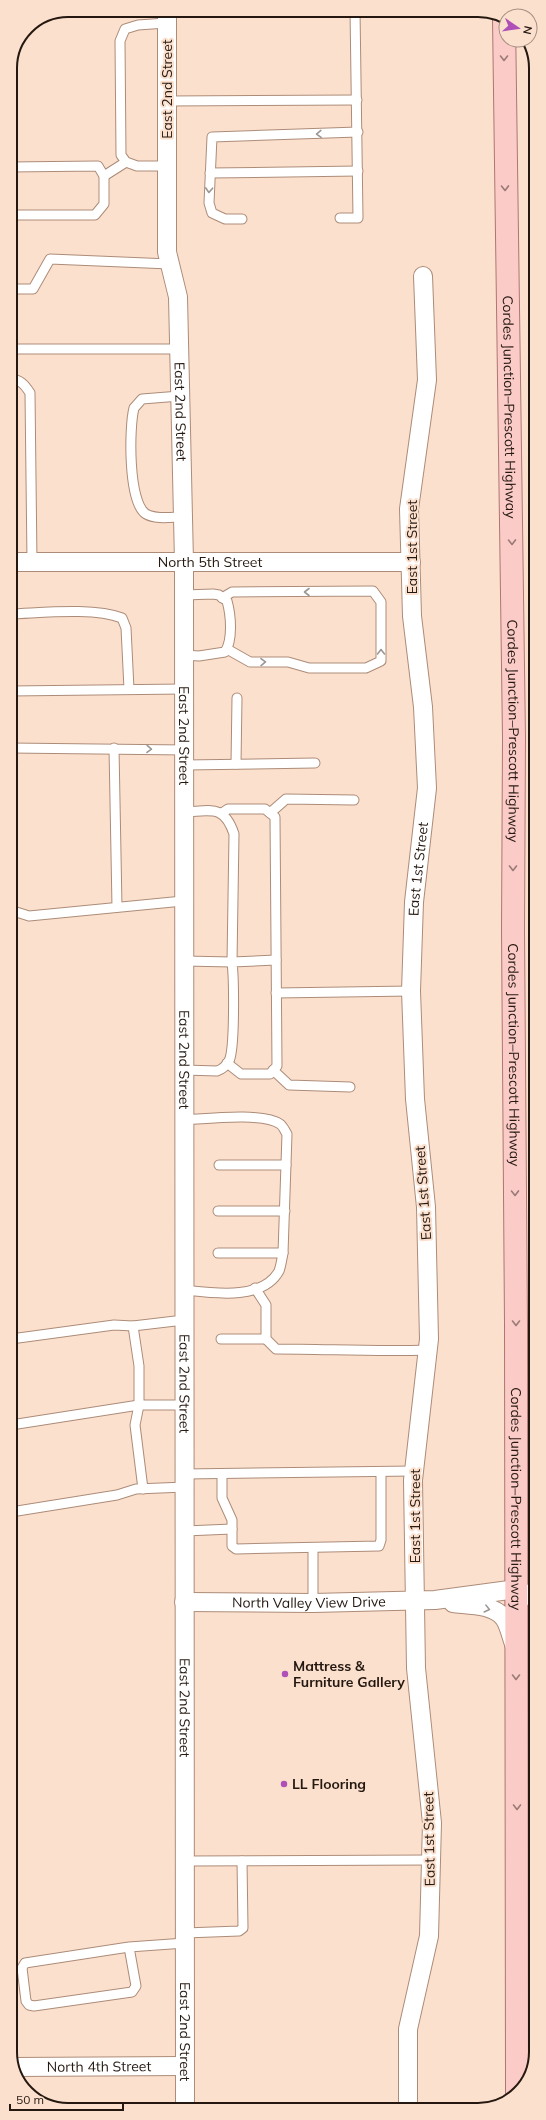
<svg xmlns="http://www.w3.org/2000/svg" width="546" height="2120" viewBox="0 0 546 2120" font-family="Mulish,sans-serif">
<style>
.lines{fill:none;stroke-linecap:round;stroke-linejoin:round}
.service-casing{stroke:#ac8c78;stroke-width:11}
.minor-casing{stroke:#ac8c78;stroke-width:20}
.primary-casing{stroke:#ae7670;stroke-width:24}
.service{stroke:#fff;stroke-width:9}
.minor{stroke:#fff;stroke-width:18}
.primary{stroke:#fbcbc8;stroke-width:22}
.oneway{stroke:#9a7a75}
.oneway2{stroke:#9c9793}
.poi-dot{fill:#af4fb7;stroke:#fce0ce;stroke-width:1.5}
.labels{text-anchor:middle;stroke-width:4;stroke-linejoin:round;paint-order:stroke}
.street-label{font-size:14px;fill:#241810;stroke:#fce0ce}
.poi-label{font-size:14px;font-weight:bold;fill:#241810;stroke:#fce0ce;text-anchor:start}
.rim{fill:none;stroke:#241810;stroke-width:2}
</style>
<rect width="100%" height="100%" fill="#fce0ce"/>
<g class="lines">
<g class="service-casing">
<g id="service">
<path d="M166,23l-28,2 -13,4 -5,12 1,114 5,7 11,4h30"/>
<path d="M167,101l190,-1"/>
<path d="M10,167l88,-1 6,10v28l-9,11h-83l-2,-2"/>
<path d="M210,173l148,-2"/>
<path d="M104,176l22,-14"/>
<path d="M340,218h18l-3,-208"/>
<path d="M242,219h-17l-13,-6 -3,-10 3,-66 146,-5"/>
<path d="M10,289h23l17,-30 120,5"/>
<path d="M10,349h169"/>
<path d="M10,379c10,0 15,6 20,14l2,169"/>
<path d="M180,396l-38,3 -8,9c-5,19 -6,95 12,106 10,6 26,3 37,3"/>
<path d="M184,595l29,-1 6,1 8,6c4,14 6,39 -2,51l-26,4 -15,-1"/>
<path d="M222,598l10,-6 141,-1 8,11v59l-15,7h-57l-21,-6h-38l-23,-13"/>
<path d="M10,614c32,-1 83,-7 112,4l4,10 3,61"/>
<path d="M10,691l174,-2"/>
<path d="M10,748l175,2"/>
<path d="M114,748l3,159"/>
<path d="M236,764l1,-66"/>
<path d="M185,765l130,-2"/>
<path d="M222,813l6,-4h37l10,8 2,249 -7,8h-29l-14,-11"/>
<path d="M270,813l16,-14 68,1"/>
<path d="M10,910l19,6 154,-15"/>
<path d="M184,961l48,1 2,-128c-10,-30 -23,-23 -50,-22"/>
<path d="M276,993l135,-2"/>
<path d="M184,1070l33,1c6,-2 9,-5 12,-10 6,-12 5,-82 3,-99l44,-2"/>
<path d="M273,1070l16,15 61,2"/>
<path d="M184,1120c21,-1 79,-8 96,4 3,2 5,7 7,10l-4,119c-1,5 -2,13 -4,18 -16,30 -67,22 -95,19"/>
<path d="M219,1165h67"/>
<path d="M218,1211h67"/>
<path d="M218,1253h65"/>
<path d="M255,1288l11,17v34l10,10c51,0 101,3 152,1"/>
<path d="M133,1326l6,40v39l-4,20 8,64"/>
<path d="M11,1339l103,-14 19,1 51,-6"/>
<path d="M221,1339h45"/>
<path d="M11,1425l128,-20h45"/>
<path d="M185,1474l228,-3"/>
<path d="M222,1474v24l10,22v26l4,3 143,-3 2,-6v-68"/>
<path d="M11,1512l106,-17 19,-6 49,-2"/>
<path d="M185,1531l47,-2"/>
<path d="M313,1548v55"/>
<path d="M185,1861l246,-1"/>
<path d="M185,1933l54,-2 4,-3 -1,-67"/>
<path d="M129,1947l7,39 -4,6 -98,14 -5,-1 -3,-4 -4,-33 3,-5 104,-16 56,-4"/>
</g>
</g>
<g class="minor-casing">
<g id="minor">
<path id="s1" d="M167,10v242l11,45 6,265 1,1548"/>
<path id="s2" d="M10,562h401"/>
<path id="s3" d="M184,1602l129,1 122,-3 81,-11 20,10"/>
<path d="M453,1603c16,2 40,1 51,15 5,7 7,18 10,26"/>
<path id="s4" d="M13,2067l172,-1"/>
<path id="s5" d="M408,2109v-80l21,-93 3,-113 -16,-155 -3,-188 16,-141 -3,-132 -11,-108 -4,-108 3,-89 13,-114 -4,-81 -11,-91 -3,-107 18,-129 -4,-104"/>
</g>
</g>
<g class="primary-casing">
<g id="primary">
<path id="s6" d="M504,19l10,719 -1,192 3,394 1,768"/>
</g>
</g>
<use href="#service" class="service"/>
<use href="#minor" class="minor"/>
<use href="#primary" class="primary"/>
</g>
<defs><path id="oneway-chevron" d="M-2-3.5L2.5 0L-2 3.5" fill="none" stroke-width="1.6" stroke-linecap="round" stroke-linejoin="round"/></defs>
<g class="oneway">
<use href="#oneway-chevron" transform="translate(504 58) rotate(90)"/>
<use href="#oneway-chevron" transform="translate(505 188) rotate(89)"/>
<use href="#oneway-chevron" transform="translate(512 542) rotate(89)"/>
<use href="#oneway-chevron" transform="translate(513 868) rotate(90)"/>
<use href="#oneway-chevron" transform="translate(515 1193) rotate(89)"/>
<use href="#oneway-chevron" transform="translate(516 1323) rotate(90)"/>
<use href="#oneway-chevron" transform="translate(516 1677) rotate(90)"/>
<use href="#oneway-chevron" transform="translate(517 1807) rotate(90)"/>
</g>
<g class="oneway2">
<use href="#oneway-chevron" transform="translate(319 134) rotate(178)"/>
<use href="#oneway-chevron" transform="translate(209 190) rotate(93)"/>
<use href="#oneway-chevron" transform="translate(307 592) rotate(180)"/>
<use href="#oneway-chevron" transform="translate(381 652) rotate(-90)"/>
<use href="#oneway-chevron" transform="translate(263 662) rotate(-1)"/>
<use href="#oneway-chevron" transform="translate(149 749) rotate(1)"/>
<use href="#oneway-chevron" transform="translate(487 1609) rotate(14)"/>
</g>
<g class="poi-dot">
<circle cx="285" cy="1674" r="4"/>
<circle cx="284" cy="1784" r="4"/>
</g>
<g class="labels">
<g class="street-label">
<text transform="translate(167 89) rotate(-90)" y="5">East 2nd Street</text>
<text dy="5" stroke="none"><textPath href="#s6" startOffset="388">Cordes Junction–Prescott Highway</textPath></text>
<text dy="5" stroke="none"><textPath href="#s1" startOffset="403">East 2nd Street</textPath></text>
<text transform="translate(412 547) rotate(-90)" y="5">East 1st Street</text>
<text dy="5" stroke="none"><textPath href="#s2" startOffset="200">North 5th Street</textPath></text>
<text dy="5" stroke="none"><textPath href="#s6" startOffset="712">Cordes Junction–Prescott Highway</textPath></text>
<text dy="5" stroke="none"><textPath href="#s1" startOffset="727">East 2nd Street</textPath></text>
<text dy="5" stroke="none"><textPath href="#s5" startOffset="1245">East 1st Street</textPath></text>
<text dy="5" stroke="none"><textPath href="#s6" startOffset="1036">Cordes Junction–Prescott Highway</textPath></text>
<text dy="5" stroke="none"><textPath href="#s1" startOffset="1051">East 2nd Street</textPath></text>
<text transform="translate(423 1193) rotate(-94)" y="5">East 1st Street</text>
<text dy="5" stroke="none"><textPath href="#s1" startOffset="1375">East 2nd Street</textPath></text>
<text dy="5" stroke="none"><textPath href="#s6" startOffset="1480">Cordes Junction–Prescott Highway</textPath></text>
<text transform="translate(415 1516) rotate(-90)" y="5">East 1st Street</text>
<text dy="5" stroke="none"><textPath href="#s3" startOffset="125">North Valley View Drive</textPath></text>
<text dy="5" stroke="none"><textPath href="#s1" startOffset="1699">East 2nd Street</textPath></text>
<text transform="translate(429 1839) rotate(-91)" y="5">East 1st Street</text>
<text dy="5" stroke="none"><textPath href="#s1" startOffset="2023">East 2nd Street</textPath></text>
<text dy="5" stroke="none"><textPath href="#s4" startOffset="86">North 4th Street</textPath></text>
</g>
<g class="poi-label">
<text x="293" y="1671">Mattress &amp;<tspan x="293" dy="16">Furniture Gallery</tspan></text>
<text x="292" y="1789">LL Flooring</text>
</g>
</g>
<path d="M0 0H546V2120H0ZM68 17H478A51 51 0 0 1 529 68V2052A51 51 0 0 1 478 2103H68A51 51 0 0 1 17 2052V68A51 51 0 0 1 68 17Z" fill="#fce0ce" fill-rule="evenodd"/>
<path class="rim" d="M68 17H478A51 51 0 0 1 529 68V2052A51 51 0 0 1 478 2103H68A51 51 0 0 1 17 2052V68A51 51 0 0 1 68 17Z"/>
<g transform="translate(518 28) rotate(103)"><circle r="19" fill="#fce0ce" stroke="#a69082"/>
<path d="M0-3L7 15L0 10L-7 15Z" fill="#af4fb7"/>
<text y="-6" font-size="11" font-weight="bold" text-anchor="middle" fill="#241810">N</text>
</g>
<path d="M10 2104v6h113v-6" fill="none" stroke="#241810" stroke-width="2"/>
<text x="16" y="2104" font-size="12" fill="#241810" stroke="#fce0ce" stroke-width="3" paint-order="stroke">50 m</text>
</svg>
